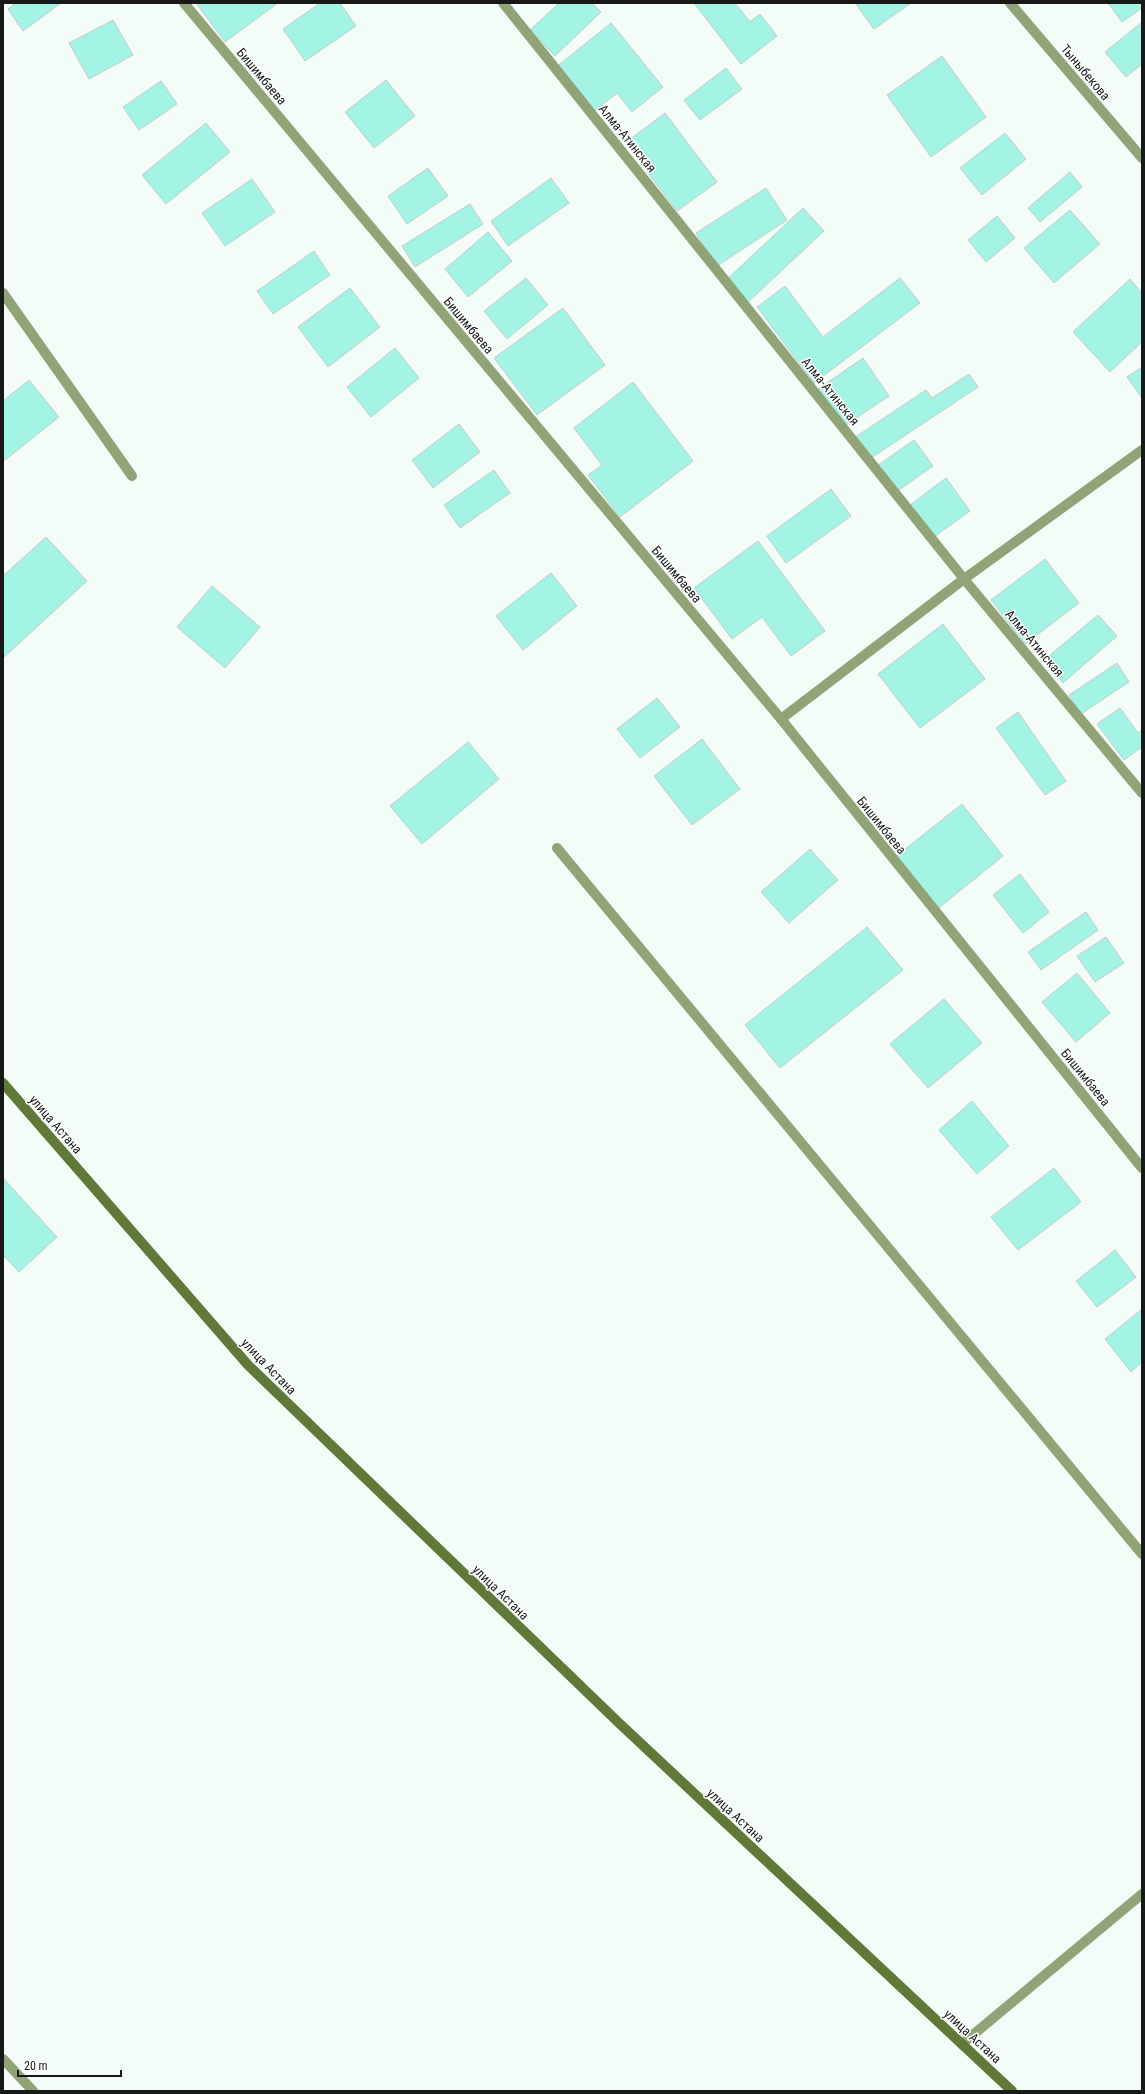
<svg xmlns="http://www.w3.org/2000/svg" width="1145" height="2094" viewBox="0 0 1145 2094" font-family="'Roboto Condensed',sans-serif">
<style>
.building{fill:#a4f4e6;stroke:#c2cdcb}
.lines{fill:none;stroke-linecap:round;stroke-linejoin:round}
.street{stroke:#92a378;stroke-width:10}
.secondary{stroke:#617938;stroke-width:10}
.labels{text-anchor:middle;stroke-width:3;stroke-linejoin:round;paint-order:stroke}
.street-label{font-size:13px;fill:#161917;stroke:#fff}
</style>
<rect width="100%" height="100%" fill="#f3fcf6"/>
<g class="building">
<path d="M16,3h45l-38,28 -15,-22z"/>
<path d="M196,3h82l-53,39z"/>
<path d="M320,3h20l16,23 -51,35 -22,-32z"/>
<path d="M559,3h33l9,9 -46,44 -25,-26z"/>
<path d="M694,3h41l15,19 10,-8 17,22 -36,28z"/>
<path d="M855,3h56l-37,26z"/>
<path d="M1108,3h33l1,5 -20,14z"/>
<path d="M113,20l20,35 -44,24 -20,-36z"/>
<path d="M1142,22v42l-16,13 -21,-25z"/>
<path d="M611,23l52,64 -31,25 -15,-19 -25,20 -37,-45z"/>
<path d="M942,56l44,61 -55,40 -44,-62z"/>
<path d="M726,68l16,21 -42,31 -16,-20z"/>
<path d="M386,80l29,36 -41,32 -29,-36z"/>
<path d="M161,81l16,23 -38,26 -16,-23z"/>
<path d="M665,113l52,69 -40,29 -52,-68z"/>
<path d="M206,123l24,29 -64,52 -24,-29z"/>
<path d="M1005,133l21,26 -44,36 -22,-27z"/>
<path d="M428,168l20,28 -41,28 -19,-28z"/>
<path d="M1070,172l12,15 -42,35 -12,-14z"/>
<path d="M551,178l18,25 -61,43 -17,-25z"/>
<path d="M252,179l23,33 -50,34 -23,-33z"/>
<path d="M766,188l21,32 -70,46 -21,-33z"/>
<path d="M470,204l13,20 -68,43 -13,-21z"/>
<path d="M803,208l21,23 -79,74 -22,-22z"/>
<path d="M1070,210l30,34 -46,39 -30,-35z"/>
<path d="M997,216l18,22 -29,24 -18,-22z"/>
<path d="M488,232l24,29 -44,36 -23,-28z"/>
<path d="M314,251l16,24 -57,39 -16,-23z"/>
<path d="M526,278l22,27 -41,34 -23,-28z"/>
<path d="M900,278l20,25 -106,80 -57,-76 28,-21 38,51z"/>
<path d="M1130,279l12,14v49l-32,30 -37,-40z"/>
<path d="M350,288l30,39 -52,40 -30,-40z"/>
<path d="M563,308l42,57 -68,50 -43,-57z"/>
<path d="M395,348l24,30 -48,39 -24,-30z"/>
<path d="M863,358l26,38 -49,33 -26,-37z"/>
<path d="M1142,367v31l-15,-21z"/>
<path d="M969,374l9,13 -110,73 -14,-22 72,-48 6,8z"/>
<path d="M29,380l30,37 -54,43 -2,-3v-56z"/>
<path d="M633,382l60,79 -73,56 -32,-42 14,-10 -28,-37z"/>
<path d="M459,424l21,28 -47,36 -21,-28z"/>
<path d="M914,440l19,26 -37,26 -19,-26z"/>
<path d="M494,470l16,23 -50,35 -16,-23z"/>
<path d="M946,478l24,33 -36,26 -24,-32z"/>
<path d="M831,489l20,27 -65,47 -19,-27z"/>
<path d="M46,537l41,44 -84,77v-82z"/>
<path d="M758,541l67,90 -34,25 -29,-39 -30,22 -38,-51z"/>
<path d="M1045,559l34,44 -54,41 -34,-44z"/>
<path d="M551,573l26,33 -54,44 -27,-34z"/>
<path d="M212,586l48,41 -35,41 -48,-41z"/>
<path d="M1098,615l19,21 -54,47 -19,-23z"/>
<path d="M943,624l42,55 -65,49 -42,-54z"/>
<path d="M1117,663l12,19 -48,32 -12,-19z"/>
<path d="M657,698l23,29 -40,31 -23,-29z"/>
<path d="M1120,708l18,25 4,-3v17l-18,13 -27,-36z"/>
<path d="M1018,712l48,69 -21,14 -49,-67z"/>
<path d="M702,739l38,50 -48,36 -38,-49z"/>
<path d="M468,742l31,37 -77,65 -32,-38z"/>
<path d="M962,804l41,52 -67,54 -42,-52z"/>
<path d="M810,849l28,31 -49,43 -28,-31z"/>
<path d="M1020,874l29,38 -26,21 -30,-38z"/>
<path d="M1086,912l12,18 -57,40 -13,-18z"/>
<path d="M867,927l36,43 -123,98 -35,-43z"/>
<path d="M1106,937l18,26 -29,19 -18,-26z"/>
<path d="M1077,973l33,40 -34,29 -34,-40z"/>
<path d="M944,999l38,44 -54,45 -38,-44z"/>
<path d="M972,1101l37,45 -32,28 -38,-44z"/>
<path d="M1054,1168l27,34 -63,48 -27,-33z"/>
<path d="M3,1178l54,59 -38,35 -16,-17z"/>
<path d="M1115,1250l21,27 -39,30 -21,-26z"/>
<path d="M1142,1309v53l-11,10 -26,-33z"/>
</g>
<g class="lines">
<g class="street">
<path d="M184,3l597,716 361,449"/>
<path d="M503,3l461,576 178,214"/>
<path d="M1010,3l132,155"/>
<path d="M3,293l129,183"/>
<path d="M781,719l183,-140 178,-129"/>
<path d="M557,848l585,706"/>
<path d="M962,2044l180,-150"/>
<path d="M3,2059l30,32"/>
</g>
<path class="secondary" d="M3,1083l245,282 371,358 393,368"/>
</g>
<g class="labels">
<g class="street-label">
<text transform="translate(1086 72) rotate(50)" y="5">Тыныбекова</text>
<text transform="translate(262 76) rotate(50)" y="5">Бишимбаева</text>
<text transform="translate(628 138) rotate(51)" y="5">Алма-Атинская</text>
<text transform="translate(469 325) rotate(50)" y="5">Бишимбаева</text>
<text transform="translate(831 391) rotate(51)" y="5">Алма-Атинская</text>
<text transform="translate(677 574) rotate(50)" y="5">Бишимбаева</text>
<text transform="translate(1035 643) rotate(50)" y="5">Алма-Атинская</text>
<text transform="translate(882 825) rotate(51)" y="5">Бишимбаева</text>
<text transform="translate(1086 1077) rotate(51)" y="5">Бишимбаева</text>
<text transform="translate(56 1124) rotate(49)" y="5">улица Астана</text>
<text transform="translate(269 1366) rotate(46)" y="5">улица Астана</text>
<text transform="translate(501 1592) rotate(44)" y="5">улица Астана</text>
<text transform="translate(736 1815) rotate(43)" y="5">улица Астана</text>
<text transform="translate(973 2036) rotate(43)" y="5">улица Астана</text>
</g>
</g>
<rect width="1145" height="2094" fill="none" stroke="#161917" stroke-width="8"/>
<path d="M18 2070v6h103v-6" fill="none" stroke="#161917" stroke-width="2"/>
<text x="24" y="2070" font-size="12" fill="#161917" stroke="#ffffff" stroke-width="3" paint-order="stroke">20 m</text>
</svg>
